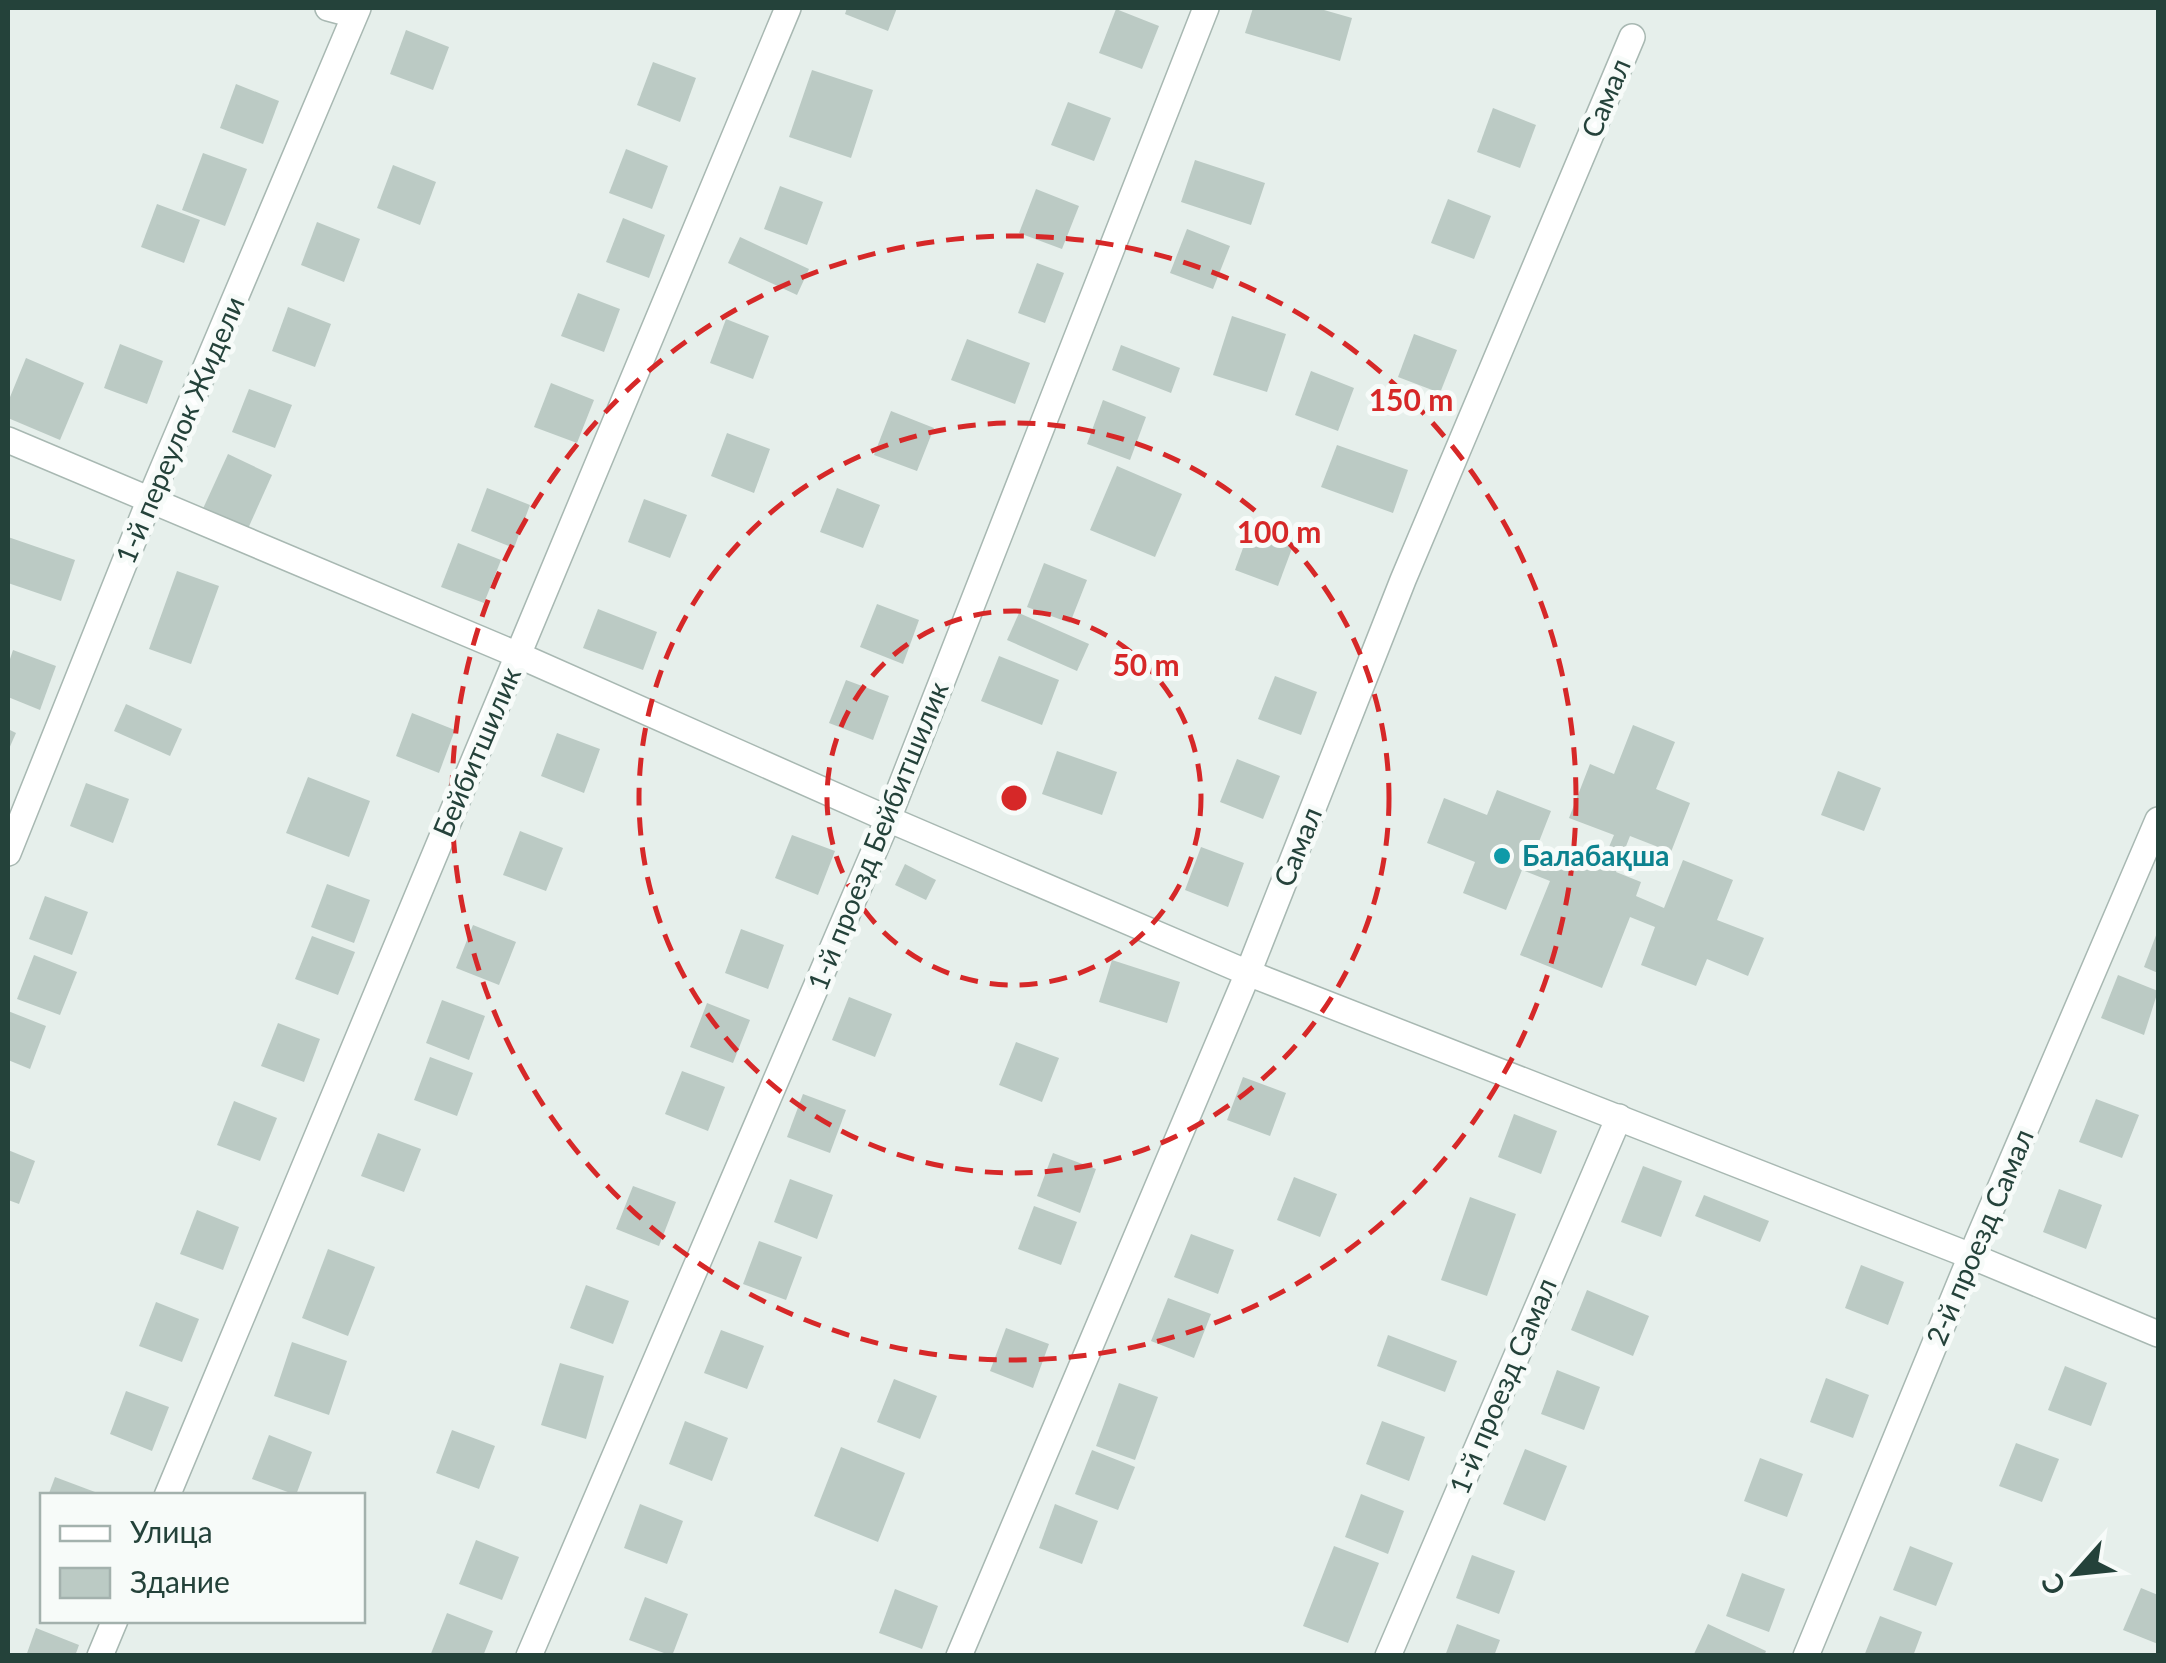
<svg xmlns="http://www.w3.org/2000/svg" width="2166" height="1663" viewBox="0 0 2166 1663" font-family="Lato,sans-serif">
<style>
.building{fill:#bbcac4}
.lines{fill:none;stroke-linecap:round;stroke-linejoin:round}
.minor-casing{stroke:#a8b8b2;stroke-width:28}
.minor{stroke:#fff;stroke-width:25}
.ring{fill:none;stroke:#d62828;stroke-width:5;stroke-dasharray:18 12}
.culture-dot{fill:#0f9aa8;stroke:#f7fbf9;stroke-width:4}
.labels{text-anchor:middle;stroke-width:10;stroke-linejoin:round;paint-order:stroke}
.street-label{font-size:28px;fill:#24423a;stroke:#f7fbf9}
.culture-label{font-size:28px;font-weight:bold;fill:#0d838f;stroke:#f7fbf9;text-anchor:start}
.centre{fill:#d62828;stroke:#f7fbf9;stroke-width:5}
.ring-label{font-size:30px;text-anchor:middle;font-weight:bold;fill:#d62828;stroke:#f7fbf9;stroke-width:10;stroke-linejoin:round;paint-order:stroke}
</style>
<rect width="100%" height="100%" fill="#e6efeb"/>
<g class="building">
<path d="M847,8h50l-9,23 -43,-17z"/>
<path d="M1253,8h64l35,10 -12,43 -95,-28z"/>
<path d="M1116,9l43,17 -17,43 -43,-16z"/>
<path d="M406,30l43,17 -16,43 -43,-16z"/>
<path d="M653,62l43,16 -16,44 -43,-17z"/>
<path d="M812,70l61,20 -22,68 -62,-21z"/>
<path d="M236,84l43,17 -16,43 -43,-16z"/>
<path d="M1068,102l43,16 -17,43 -43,-16z"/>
<path d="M1493,108l43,17 -16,43 -43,-16z"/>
<path d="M626,149l42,17 -16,43 -43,-16z"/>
<path d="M203,153l44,16 -22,57 -43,-16z"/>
<path d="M1195,160l70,23 -14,42 -70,-23z"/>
<path d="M393,165l43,17 -16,43 -43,-17z"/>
<path d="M780,186l43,16 -16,43 -43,-16z"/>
<path d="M1036,189l43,17 -17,43 -43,-16z"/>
<path d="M1448,199l43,17 -17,43 -43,-16z"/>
<path d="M157,204l43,16 -16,43 -43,-16z"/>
<path d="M623,218l42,17 -16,43 -43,-16z"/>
<path d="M317,222l43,17 -16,43 -43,-17z"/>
<path d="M1187,229l43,17 -17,43 -43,-16z"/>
<path d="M740,237l69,32 -12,26 -69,-32z"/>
<path d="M1037,263l27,10 -19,50 -27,-10z"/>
<path d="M578,293l42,16 -16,43 -43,-16z"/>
<path d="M288,307l43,17 -16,43 -43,-16z"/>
<path d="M1232,316l54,18 -19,58 -54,-17z"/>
<path d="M726,319l43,17 -16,43 -43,-16z"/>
<path d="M1414,334l43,16 -17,43 -42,-16z"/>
<path d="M967,339l63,24 -15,41 -64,-24z"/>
<path d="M120,344l43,17 -16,43 -43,-16z"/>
<path d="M1121,345l59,23 -9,25 -59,-23z"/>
<path d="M26,358l58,25 -24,57 -52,-22v-16z"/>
<path d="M1311,371l43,17 -16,43 -43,-16z"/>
<path d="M551,383l43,17 -17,43 -43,-16z"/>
<path d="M249,389l43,16 -17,43 -43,-16z"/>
<path d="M1103,400l43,17 -16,43 -43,-16z"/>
<path d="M891,411l43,17 -17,43 -43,-16z"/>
<path d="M727,433l43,16 -16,44 -43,-17z"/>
<path d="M1337,445l71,25 -15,43 -72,-26z"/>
<path d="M228,454l44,21 -26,58 -45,-20z"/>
<path d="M1117,466l65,28 -27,63 -65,-27z"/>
<path d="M487,488l43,17 -16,43 -43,-17z"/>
<path d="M837,488l43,17 -17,43 -43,-16z"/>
<path d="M644,499l43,16 -17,43 -42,-16z"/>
<path d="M1251,526l43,17 -16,43 -43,-16z"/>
<path d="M8,537l67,23 -14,41 -53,-18z"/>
<path d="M458,543l43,17 -17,43 -43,-16z"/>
<path d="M1044,563l43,17 -17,43 -43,-16z"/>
<path d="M177,571l42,15 -28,78 -42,-15z"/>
<path d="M877,604l42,16 -16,44 -43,-17z"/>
<path d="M598,609l59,23 -14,38 -60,-22z"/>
<path d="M1019,613l70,31 -12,27 -70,-31z"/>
<path d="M13,650l43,16 -16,44 -32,-13v-32z"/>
<path d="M999,656l60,24 -17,45 -61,-24z"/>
<path d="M1275,676l42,16 -16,43 -43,-16z"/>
<path d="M846,680l43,16 -16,44 -44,-17z"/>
<path d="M126,704l56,25 -12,27 -56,-25z"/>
<path d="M412,713l43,17 -16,43 -43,-17z"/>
<path d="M1633,725l42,17 -19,47 34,14 -19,49 -41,-16 -14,36 25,10 -5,14 28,12 19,-48 50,20 -16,40 47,18 -16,38 -41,-17 -11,27 -55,-21 14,-38 -25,-10 -28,71 -82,-33 30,-74 -28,-11 -16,40 -43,-17 12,-31 -48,-19 17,-45 43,17 10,-25 54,21 -16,41 28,12 4,-12 34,14 13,-31 -45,-17 21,-54 24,10z"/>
<path d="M8,729l8,4 -8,18z"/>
<path d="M557,733l43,16 -16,44 -43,-17z"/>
<path d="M1057,751l60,21 -15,43 -60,-21z"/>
<path d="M1237,759l43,17 -17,43 -43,-17z"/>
<path d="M1838,771l43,17 -17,43 -43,-16z"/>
<path d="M308,777l62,24 -21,56 -63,-24z"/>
<path d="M86,783l43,16 -16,44 -43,-17z"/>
<path d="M520,831l43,17 -17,43 -43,-16z"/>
<path d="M792,835l43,16 -17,44 -43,-17z"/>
<path d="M1201,847l43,16 -16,44 -43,-17z"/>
<path d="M905,864l31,16 -10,20 -31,-15z"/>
<path d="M327,884l43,16 -16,43 -43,-16z"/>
<path d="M45,896l43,16 -16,43 -43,-16z"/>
<path d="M473,925l43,17 -17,43 -43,-17z"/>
<path d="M741,929l43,16 -16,44 -43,-16z"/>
<path d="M2158,930v43l-14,-6z"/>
<path d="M312,936l43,16 -17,43 -43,-16z"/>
<path d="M34,955l43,17 -17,43 -43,-16z"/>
<path d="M1112,960l68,22 -13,41 -68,-21z"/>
<path d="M2118,975l40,16 -14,44 -43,-17z"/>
<path d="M849,997l43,17 -17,43 -43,-17z"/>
<path d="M442,1000l43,16 -16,44 -43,-17z"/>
<path d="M707,1003l43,17 -17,43 -43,-16z"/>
<path d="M8,1011l38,15 -16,43 -22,-9z"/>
<path d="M278,1023l42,16 -16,43 -43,-16z"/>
<path d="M1016,1042l43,16 -17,44 -43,-17z"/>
<path d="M430,1057l43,16 -16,43 -43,-16z"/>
<path d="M682,1071l43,16 -17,44 -43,-17z"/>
<path d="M1243,1077l43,16 -16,43 -43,-16z"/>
<path d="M803,1094l43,16 -16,43 -43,-16z"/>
<path d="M2096,1099l43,16 -17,43 -43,-16z"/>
<path d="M234,1101l43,17 -17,43 -43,-16z"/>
<path d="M1514,1114l43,17 -16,43 -43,-17z"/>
<path d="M378,1133l43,16 -17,43 -43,-16z"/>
<path d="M8,1150l27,11 -16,43 -11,-4z"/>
<path d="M1053,1153l43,16 -16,44 -43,-17z"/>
<path d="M1643,1166l39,15 -21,56 -40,-15z"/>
<path d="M1294,1177l43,17 -17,43 -43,-17z"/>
<path d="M790,1179l43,16 -16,44 -43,-17z"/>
<path d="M633,1186l43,16 -17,44 -43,-17z"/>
<path d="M2059,1189l43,16 -16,44 -43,-17z"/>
<path d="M1704,1195l65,26 -9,21 -65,-26z"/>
<path d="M1470,1197l46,17 -29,82 -46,-16z"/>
<path d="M1034,1206l43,16 -16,43 -43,-16z"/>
<path d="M197,1210l42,17 -16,43 -43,-16z"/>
<path d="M1191,1234l43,16 -16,44 -44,-17z"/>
<path d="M759,1241l43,16 -16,43 -43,-16z"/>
<path d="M328,1249l47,18 -27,69 -46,-18z"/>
<path d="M1861,1265l43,17 -16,43 -43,-17z"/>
<path d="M586,1285l43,16 -16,43 -43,-16z"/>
<path d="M1587,1290l62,26 -16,40 -62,-26z"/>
<path d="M1168,1298l43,16 -17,44 -43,-17z"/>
<path d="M156,1302l43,17 -17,43 -43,-16z"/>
<path d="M1006,1328l43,16 -16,44 -43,-17z"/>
<path d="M721,1330l43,16 -17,43 -43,-16z"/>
<path d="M1388,1335l69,26 -12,31 -68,-26z"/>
<path d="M292,1342l55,19 -18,54 -55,-19z"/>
<path d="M560,1363l44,13 -18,63 -45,-14z"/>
<path d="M2065,1366l42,17 -16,43 -43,-16z"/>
<path d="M1557,1370l43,17 -16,43 -43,-16z"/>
<path d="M1826,1378l43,17 -16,43 -43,-16z"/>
<path d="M894,1379l43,17 -17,43 -43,-17z"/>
<path d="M1119,1383l39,14 -23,63 -39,-14z"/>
<path d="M126,1391l43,16 -17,44 -42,-17z"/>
<path d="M685,1421l43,17 -16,43 -43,-17z"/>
<path d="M1382,1421l43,16 -16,44 -43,-17z"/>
<path d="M452,1430l43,16 -16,43 -43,-16z"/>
<path d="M269,1435l43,17 -16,43 -44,-16z"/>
<path d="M2016,1443l43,16 -17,43 -43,-16z"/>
<path d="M841,1447l64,26 -27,69 -64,-26z"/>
<path d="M1525,1449l42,17 -22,55 -42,-17z"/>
<path d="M1092,1450l43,17 -17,43 -43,-16z"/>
<path d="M1760,1458l43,16 -16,43 -43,-16z"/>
<path d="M55,1477l48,18v1h-55z"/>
<path d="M1361,1494l43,17 -16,43 -43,-17z"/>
<path d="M640,1504l43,17 -16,43 -43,-16z"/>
<path d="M1055,1504l43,17 -16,43 -43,-16z"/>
<path d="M476,1540l43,17 -17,43 -43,-16z"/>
<path d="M1334,1546l45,17 -31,80 -45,-17z"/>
<path d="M1910,1546l43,17 -17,43 -43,-16z"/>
<path d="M1472,1555l43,16 -16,43 -43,-16z"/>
<path d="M1742,1573l43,16 -16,43 -43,-16z"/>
<path d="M2141,1588l17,7v49l-35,-14z"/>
<path d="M895,1589l43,17 -16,43 -43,-16z"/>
<path d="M645,1597l43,17 -16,42 -43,-16z"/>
<path d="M447,1613l46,18 -10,25h-53z"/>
<path d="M1880,1616l42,16 -9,24h-49z"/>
<path d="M1457,1624l43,16 -6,16h-49z"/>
<path d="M1708,1624l58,27 -2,5h-71z"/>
<path d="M36,1628l43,17 -4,11h-49z"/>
</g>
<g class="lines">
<g class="minor-casing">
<g id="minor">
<path d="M328,8l26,7"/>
<path d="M8,440l510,215 370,164 360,154 723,283 187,78"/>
<path d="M8,853l142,-354 208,-491"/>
<path d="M167,1496l621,-1488"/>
<path d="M100,1656l15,-36"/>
<path d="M529,1656l359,-837 318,-811"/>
<path d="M959,1656l289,-683 155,-393 229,-543"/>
<path d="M1388,1656l231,-539"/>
<path d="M1806,1656l165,-400 187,-436"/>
</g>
</g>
<use href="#minor" class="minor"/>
</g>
<g class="ring">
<circle cx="1014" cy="798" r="187"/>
<circle cx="1014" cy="798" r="375"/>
<circle cx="1014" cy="798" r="562"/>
</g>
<circle class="culture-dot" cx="1502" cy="856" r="10"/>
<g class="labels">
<g class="street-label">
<text transform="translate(1606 98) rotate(-67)" y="10">Самал</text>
<text transform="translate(180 430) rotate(-67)" y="10">1-й переулок Жидели</text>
<text transform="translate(477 752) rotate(-67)" y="10">Бейбитшилик</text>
<text transform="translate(878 836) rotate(-68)" y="10">1-й проезд Бейбитшилик</text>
<text transform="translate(1298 847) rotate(-68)" y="10">Самал</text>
<text transform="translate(1980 1237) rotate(-67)" y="10">2-й проезд Самал</text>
<text transform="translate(1503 1386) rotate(-67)" y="10">1-й проезд Самал</text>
</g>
<g class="culture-label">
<text x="1522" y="866">Балабақша</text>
</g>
</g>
<circle cx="1014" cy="798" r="15" class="centre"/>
<g class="ring-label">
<text x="1411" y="411">150 m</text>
<text x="1279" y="543">100 m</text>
<text x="1146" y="676">50 m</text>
</g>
<rect width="2166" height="1663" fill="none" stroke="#24423a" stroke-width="20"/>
<rect x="40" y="1493" width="325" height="130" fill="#f7fbf9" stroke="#a3b1ad" stroke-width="2.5"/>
<rect x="60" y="1526" width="50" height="15" fill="#ffffff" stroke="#a3b1ad" stroke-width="2.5"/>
<text x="130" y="1543" font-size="30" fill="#24423a">Улица</text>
<rect x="60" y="1568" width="50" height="30" fill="#bbcac4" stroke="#a3b1ad" stroke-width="2.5"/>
<text x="130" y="1593" font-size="30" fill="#24423a">Здание</text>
<g transform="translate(2076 1573) rotate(243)" stroke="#f7fbf9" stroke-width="8" paint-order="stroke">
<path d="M0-8L18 38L0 25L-18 38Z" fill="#24423a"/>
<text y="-15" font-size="28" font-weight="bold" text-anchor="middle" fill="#24423a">С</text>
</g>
</svg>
